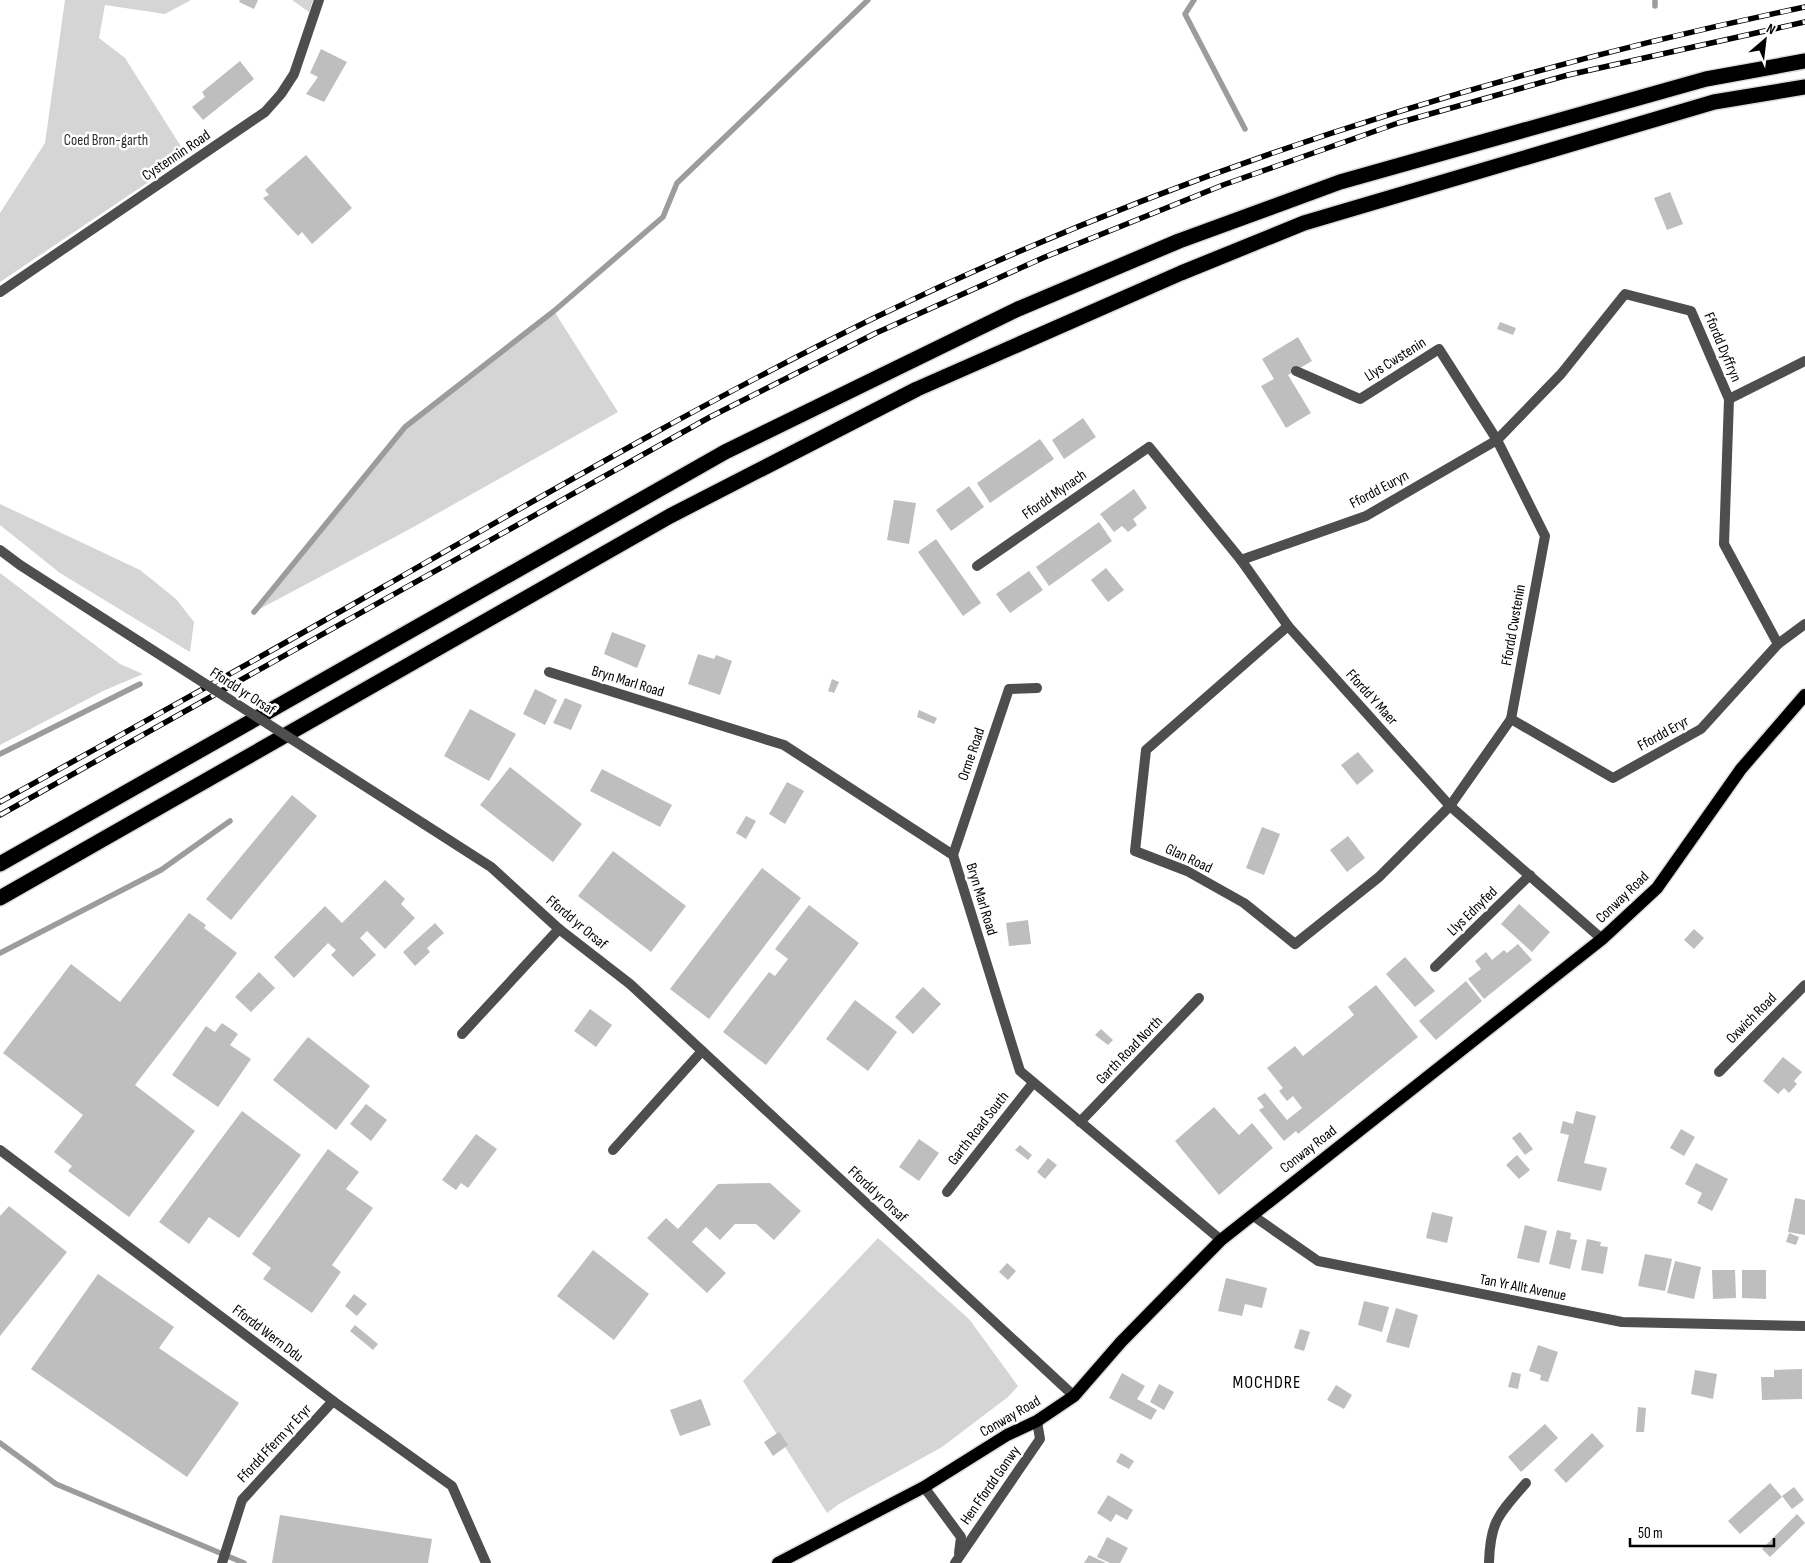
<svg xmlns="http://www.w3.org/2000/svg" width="1805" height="1563" viewBox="0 0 1805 1563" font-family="'Sofia Sans Condensed',sans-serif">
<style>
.green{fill:#d5d5d5}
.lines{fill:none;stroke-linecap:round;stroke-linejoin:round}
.stream{stroke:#9c9c9c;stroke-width:5.5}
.building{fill:#bebebe}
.primary-casing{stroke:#dbdbdb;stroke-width:15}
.highway-casing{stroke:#dbdbdb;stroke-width:18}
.street{stroke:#4e4e4e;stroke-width:10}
.primary{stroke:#000;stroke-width:12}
.highway{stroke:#000;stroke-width:15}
.rail-casing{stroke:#000;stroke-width:5.5}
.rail{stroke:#fff;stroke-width:4;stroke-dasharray:11;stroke-linecap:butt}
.street-bridge{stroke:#4e4e4e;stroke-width:10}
.labels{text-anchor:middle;stroke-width:5;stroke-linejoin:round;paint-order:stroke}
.park-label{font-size:15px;fill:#2c2c2c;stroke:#fff}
.street-label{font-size:15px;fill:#000;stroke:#fff}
.quarter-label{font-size:18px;letter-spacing:1px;fill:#000;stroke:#fff}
</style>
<rect width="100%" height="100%" fill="#fff"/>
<g class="green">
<path d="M65,0h126l-26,14 -60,-9 -6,33 26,20 62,98 -187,126v-69l45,-70z"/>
<path d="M292,0h21l-4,12z"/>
<path d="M554,311l64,101 -210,118 -154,82 151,-185z"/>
<path d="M0,504l140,66 36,29 18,23 -4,30 -130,-79 -60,-48z"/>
<path d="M0,573l120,91 23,10 -40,17 -103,54z"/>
<path d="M878,1238l91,81 49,67 -10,11 -66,50 -103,57 -12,9 -84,-132z"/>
</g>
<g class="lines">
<g class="stream">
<path d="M1194,0l-9,14 60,115"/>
<path d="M1655,6v-6"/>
<path d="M254,612l151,-185 149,-116 109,-94 14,-34 191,-183"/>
<path d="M0,754l140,-70"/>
<path d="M0,953l161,-83 69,-49"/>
<path d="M0,1443l56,41 188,79"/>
</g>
</g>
<g class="building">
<path d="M240,0h18l-4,9 -15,-7z"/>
<path d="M321,49l26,13 -23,40 -18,-8 12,-17 -8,-4z"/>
<path d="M240,61l14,18 -51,41 -11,-13 13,-10 -3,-5z"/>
<path d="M306,155l46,53 -40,36 -10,-12 -4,4 -35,-38 6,-3 -4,-5z"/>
<path d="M1670,192l13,32 -16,6 -13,-32z"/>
<path d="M1500,322l16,6 -3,7 -16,-6z"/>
<path d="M1298,337l14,24 -24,14 23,38 -25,15 -25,-42 13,-7 -12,-20z"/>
<path d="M1083,418l13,19 -32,22 -12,-19z"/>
<path d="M1040,439l14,20 -64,44 -13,-20z"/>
<path d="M969,486l15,21 -33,24 -15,-21z"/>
<path d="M1134,489l13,19 -14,11 4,6 -9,7 -6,-6 -8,6 -14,-18z"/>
<path d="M894,500l22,3 -7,41 -22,-4z"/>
<path d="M1099,522l13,19 -63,45 -13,-19z"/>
<path d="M936,539l45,64 -18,13 -45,-64z"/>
<path d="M1106,568l18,22 -16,12 -17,-22z"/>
<path d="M1029,571l14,19 -33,23 -14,-19z"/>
<path d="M612,632l34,13 -9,23 -33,-14z"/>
<path d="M698,654l16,5 2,-4 16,6 -12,34 -32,-11z"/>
<path d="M832,679l7,3 -5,11 -6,-2z"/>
<path d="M535,689l22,11 -12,25 -22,-11z"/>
<path d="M565,698l17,7 -11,25 -18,-7z"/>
<path d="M470,709l46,25 -27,47 -45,-25z"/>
<path d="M919,710l18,8 -3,6 -17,-7z"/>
<path d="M1358,752l16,19 -17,14 -16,-20z"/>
<path d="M510,767l72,57 -29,38 -73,-57z"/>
<path d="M602,769l70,36 -12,22 -70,-36z"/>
<path d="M787,782l17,9 -19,33 -16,-10z"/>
<path d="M292,795l25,21 -86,104 -25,-21z"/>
<path d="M746,816l10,5 -10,18 -10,-6z"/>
<path d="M1262,827l18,7 -16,41 -18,-7z"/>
<path d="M1348,836l17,22 -18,14 -17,-22z"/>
<path d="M613,851l73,55 -35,46 -73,-56z"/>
<path d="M762,868l39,30 -92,121 -39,-30z"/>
<path d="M385,880l20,19 -4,5 14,14 -30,31 -18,-18 -7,7 16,17 -23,22 -22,-22 5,-5 -8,-7 -34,35 -20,-21 51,-51 17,17z"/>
<path d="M1519,904l31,28 -18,20 -31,-28z"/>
<path d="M809,905l50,38 -93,122 -43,-33 46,-60 6,4 13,-17 -13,-10z"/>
<path d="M189,913l17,12 -2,3 33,25 -102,132 60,46 -66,86 -61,-46 4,-5 -18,-14 29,-37 -80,-62 68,-89 49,38z"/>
<path d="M1028,920l3,24 -22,2 -3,-23z"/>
<path d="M435,923l9,10 -17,15 3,4 -15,14 -12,-14z"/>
<path d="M1694,929l10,9 -10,11 -10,-9z"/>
<path d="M1518,944l14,16 -48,39 -16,-20 13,-10 -6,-8 11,-9 6,8 12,-10 3,3z"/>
<path d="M1405,957l30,34 -20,16 -29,-33z"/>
<path d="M259,972l16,16 -24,24 -16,-15z"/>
<path d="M1466,981l16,20 -46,39 -17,-19z"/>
<path d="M1376,985l42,52 -120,97 -2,-3 -12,10 -25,-31 5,-3 -7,-9 8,-5 22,27 15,-12 -9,-12 -6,5 -8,-10 4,-3 -16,-20 28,-22 8,10 51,-41 -6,-8z"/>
<path d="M923,987l18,17 -28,30 -18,-17z"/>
<path d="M855,1000l42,32 -29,39 -42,-32z"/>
<path d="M590,1009l22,16 -16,22 -22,-16z"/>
<path d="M222,1023l16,11 -8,11 21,14 -33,48 -46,-32 34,-49 9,6z"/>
<path d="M1101,1029l12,11 -5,5 -13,-10z"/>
<path d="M308,1037l62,49 -34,44 -63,-50z"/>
<path d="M1783,1057l19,15 -8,9 3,3 -8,9 -5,-5 -6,6 -15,-13z"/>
<path d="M366,1104l21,16 -16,21 -21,-17z"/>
<path d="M1214,1107l25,28 13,-12 21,25 -54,47 -44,-54z"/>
<path d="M242,1111l59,44 -62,83 -30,-21 -20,27 -30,-22z"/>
<path d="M1576,1111l20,5 -12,47 23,5 -6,23 -44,-10 12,-46 -9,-2 3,-12 10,3z"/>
<path d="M1681,1129l14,8 -11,19 -14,-8z"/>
<path d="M1520,1132l13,17 -8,6 -13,-17z"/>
<path d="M476,1134l21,15 -29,39 -7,-5 -5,7 -14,-10z"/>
<path d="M919,1139l20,14 -20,28 -20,-14z"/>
<path d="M1020,1145l12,10 -4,5 -13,-10z"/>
<path d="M328,1149l31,23 -13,17 27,19 -41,57 9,7 -29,41 -49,-34 8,-11 -19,-14z"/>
<path d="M1517,1155l13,15 -11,9 -13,-14z"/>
<path d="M1048,1158l9,7 -12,14 -8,-7z"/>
<path d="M1696,1163l32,16 -16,32 -15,-8 5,-10 -17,-9z"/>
<path d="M770,1183l31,28 -27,29 -18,-16h-21l-15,16 -14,-13 -14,15 34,31 -19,20 -60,-55 19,-20 12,11 40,-45z"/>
<path d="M1795,1198l10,2v35l-17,-3z"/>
<path d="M9,1206l58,46 -67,84v-120z"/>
<path d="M1432,1212l21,5 -6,26 -21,-5z"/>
<path d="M1525,1225l22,6 -8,32 -22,-5z"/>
<path d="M1557,1230l14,3 -1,6 7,1 -7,29 -21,-5z"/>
<path d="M1789,1233l10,4 -3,8 -10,-3z"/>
<path d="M1587,1239l14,3 -1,4 8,1 -5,27 -22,-4z"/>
<path d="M593,1250l56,44 -35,46 -57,-44z"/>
<path d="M1645,1254l27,5 -7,32 -27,-5z"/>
<path d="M1675,1261l26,6 -7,32 -27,-6z"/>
<path d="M1007,1263l9,8 -8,9 -9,-8z"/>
<path d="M1712,1270h23l1,28 -23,1z"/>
<path d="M1742,1270h24v29l-24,-1z"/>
<path d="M98,1274l76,53 -15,21 80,55 -52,74 -156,-108z"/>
<path d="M1226,1278l41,10 -5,20 -17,-4 -3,12 -24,-5z"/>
<path d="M354,1294l13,10 -10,12 -12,-10z"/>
<path d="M1364,1301l25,6 -7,25 -24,-7z"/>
<path d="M1396,1308l22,7 -9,33 -23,-6z"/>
<path d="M355,1325l23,19 -5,6 -23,-19z"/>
<path d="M1300,1329l10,3 -6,19 -10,-3z"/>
<path d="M1538,1345l20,7 -10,30 -8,-2 1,-5 -12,-4z"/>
<path d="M1802,1369v30l-40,1 -1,-23h13v-7z"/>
<path d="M1695,1370l22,4 -4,25 -22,-5z"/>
<path d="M1512,1372l9,2 -3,15 -10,-2z"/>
<path d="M1122,1373l23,13 -8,13 20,11 -6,10 -42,-22z"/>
<path d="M1159,1384l15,8 -10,18 -14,-8z"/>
<path d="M1336,1385l16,10 -8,14 -17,-9z"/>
<path d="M701,1399l10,26 -31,11 -10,-26z"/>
<path d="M1638,1407l8,1 -2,24h-8z"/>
<path d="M1545,1424l13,14 -37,34 -13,-15z"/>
<path d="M779,1432l9,13 -15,11 -9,-14z"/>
<path d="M1592,1433l12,13 -38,37 -12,-13z"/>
<path d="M1121,1453l13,8 -5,8 -13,-7z"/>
<path d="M1770,1483l12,14 -42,37 -12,-13z"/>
<path d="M1794,1487l10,13 -12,9 -10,-13z"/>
<path d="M1108,1495l25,15 -6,10 -11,-6 -5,8 -14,-9z"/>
<path d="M1797,1514l8,9 -35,34 -8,-8z"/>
<path d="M280,1515l152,24 -4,24h-156z"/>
<path d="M1107,1537l21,11 -8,15h-10l-13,-6z"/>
<path d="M1089,1555l17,8h-22z"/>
</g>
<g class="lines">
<g class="primary-casing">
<path id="primary" d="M778,1563l146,-76 83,-52 30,-14 37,-25 47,-54 100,-102 381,-301 55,-51 84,-119 64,-74"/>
</g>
<g class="highway-casing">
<g id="highway">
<path d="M0,864l725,-412 293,-143 161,-68 161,-59 366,-103 99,-18"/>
<path d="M0,898l670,-382 247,-127 264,-116 123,-50 410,-121 91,-15"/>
</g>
</g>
<g class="street">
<path d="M0,292l265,-180 16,-18 13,-20 25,-74"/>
<path d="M1729,399l76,-38"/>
<path d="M0,550l20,15 120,77"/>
<path d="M1241,560l125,-44 131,-76 64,-66 64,-80 66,17 38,88 -5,145 54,100"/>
<path d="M977,566l172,-119 92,113 47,66 162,180 152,133"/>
<path d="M1288,626l-142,124 -11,101 52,20 57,32 51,41 84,-67 71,-71 61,-87 34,-183 -48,-96 -58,-91 -79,50 -64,-28"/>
<path d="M549,672l235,73 169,110 67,216 201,169"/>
<path d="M1511,719l102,59 88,-49 77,-85 27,-20"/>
<path d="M424,824l67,43 68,62 71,55 444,412"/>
<path d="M953,855l56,-166 28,-1"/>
<path d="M1435,967l95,-92"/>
<path d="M462,1034l97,-105"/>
<path d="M1719,1072l86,-87"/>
<path d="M1080,1122l119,-124"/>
<path d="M0,1150l333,251 119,85 34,77"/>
<path d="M613,1150l89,-99"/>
<path d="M947,1192l86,-109"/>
<path d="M1252,1215l66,46 304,61 183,4"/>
<path d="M924,1487l37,50 -2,16"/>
<path d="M222,1563l20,-63 91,-99"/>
<path d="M955,1563l85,-124 -3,-18"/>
<path d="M1489,1563c1,-42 10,-49 37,-80"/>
</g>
<use href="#primary" class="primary"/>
<use href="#highway" class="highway"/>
<g class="rail-casing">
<g id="rail">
<path d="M0,802c128,-71 256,-142 383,-215 161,-92 322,-186 489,-268 295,-144 612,-245 933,-312"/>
<path d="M0,815l710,-398 166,-84 169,-76 178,-72 175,-62 170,-48 237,-53"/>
</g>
</g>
<use href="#rail" class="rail"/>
<path class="street-bridge" d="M140,642l284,182"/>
</g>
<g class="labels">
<g class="park-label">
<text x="106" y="145">Coed Bron-garth</text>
</g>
<g class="street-label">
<text transform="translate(176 155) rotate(-34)" y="5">Cystennin Road</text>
<text transform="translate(1723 347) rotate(67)" y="5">Ffordd Dyffryn</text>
<text transform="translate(1395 359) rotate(-32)" y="5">Llys Cwstenin</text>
<text transform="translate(1379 489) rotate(-28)" y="5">Ffordd Euryn</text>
<text transform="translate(1054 494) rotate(-35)" y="5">Ffordd Mynach</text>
<text transform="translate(1513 625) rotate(-80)" y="5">Ffordd Cwstenin</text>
<text transform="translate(628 681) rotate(17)" y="5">Bryn Marl Road</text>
<text transform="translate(243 691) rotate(33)" y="5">Ffordd yr Orsaf</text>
<text transform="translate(1372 697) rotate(48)" y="5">Ffordd Y Maer</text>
<text transform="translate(1663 733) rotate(-29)" y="5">Ffordd Eryr</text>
<text transform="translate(971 754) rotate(-71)" y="5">Orme Road</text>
<text transform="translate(1189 858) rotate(25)" y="5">Glan Road</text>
<text transform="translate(1622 897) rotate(-44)" y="5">Conway Road</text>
<text transform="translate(982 899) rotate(73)" y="5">Bryn Marl Road</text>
<text transform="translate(1472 911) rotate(-44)" y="5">Llys Ednyfed</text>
<text transform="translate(577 922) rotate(40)" y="5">Ffordd yr Orsaf</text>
<text transform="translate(1751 1018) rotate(-45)" y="5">Oxwich Road</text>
<text transform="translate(1129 1050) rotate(-46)" y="5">Garth Road North</text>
<text transform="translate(978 1128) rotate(-52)" y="5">Garth Road South</text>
<text transform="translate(1308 1149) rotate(-38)" y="5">Conway Road</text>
<text transform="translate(878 1194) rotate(43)" y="5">Ffordd yr Orsaf</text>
<text transform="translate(1523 1287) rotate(11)" y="5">Tan Yr Allt Avenue</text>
<text transform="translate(268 1333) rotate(37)" y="5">Ffordd Wern Ddu</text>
<text transform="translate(1010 1416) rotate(-30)" y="5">Conway Road</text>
<text transform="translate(274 1443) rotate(-47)" y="5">Ffordd Fferm yr Eryr</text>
<text transform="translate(990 1485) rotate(-55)" y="5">Hen Ffordd Gonwy</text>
</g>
<g class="quarter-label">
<text x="1267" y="1388">MOCHDRE</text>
</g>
</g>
<g transform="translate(1765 40) rotate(28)" stroke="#ffffff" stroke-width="4" paint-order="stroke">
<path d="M0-4L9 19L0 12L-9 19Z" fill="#000000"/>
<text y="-8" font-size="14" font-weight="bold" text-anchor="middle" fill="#000000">N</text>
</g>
<path d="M1630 1538v8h144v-8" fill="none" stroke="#000000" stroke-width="2.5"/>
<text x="1638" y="1538" font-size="15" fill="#000000" stroke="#ffffff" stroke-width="4" paint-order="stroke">50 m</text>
</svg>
